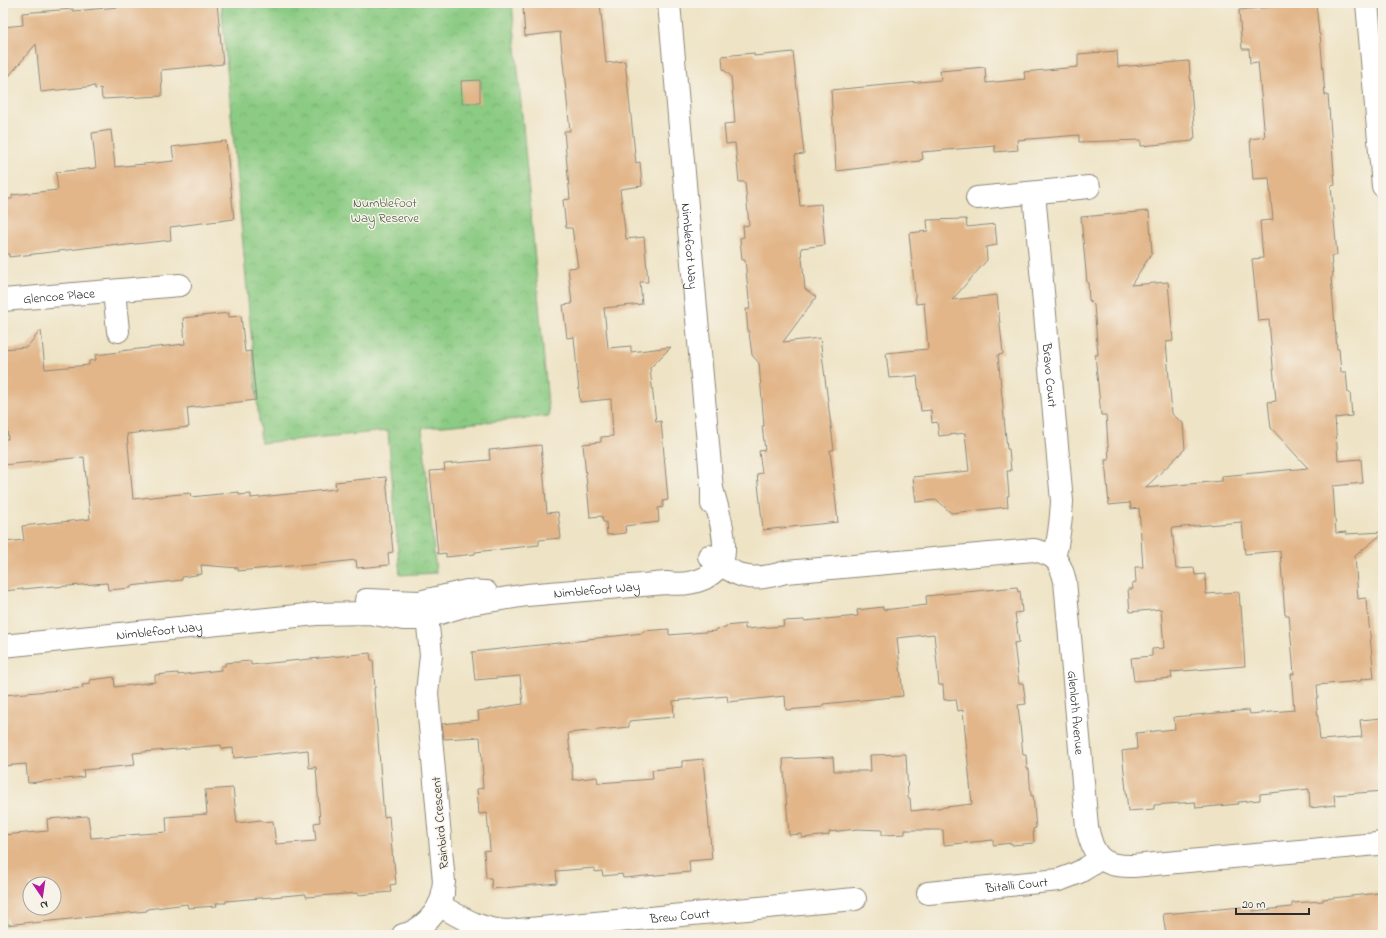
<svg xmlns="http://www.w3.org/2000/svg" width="1386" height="938" viewBox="0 0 1386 938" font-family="'Indie Flower',sans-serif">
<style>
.park{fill:url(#park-crowns);stroke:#5b7b57}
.building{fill:#e2b689;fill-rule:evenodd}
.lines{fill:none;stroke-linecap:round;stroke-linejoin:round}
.minor-casing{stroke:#8c8778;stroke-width:24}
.minor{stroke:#fff;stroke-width:22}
.labels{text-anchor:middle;stroke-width:3;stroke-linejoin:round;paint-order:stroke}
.park-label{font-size:13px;fill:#485b45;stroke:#f7f3e8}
.street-label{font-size:13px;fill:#2b2b2b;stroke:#f7f3e8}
</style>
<defs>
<pattern id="park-crowns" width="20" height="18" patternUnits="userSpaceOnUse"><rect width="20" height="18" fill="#8bcb83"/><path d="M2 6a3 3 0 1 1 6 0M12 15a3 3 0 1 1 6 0" fill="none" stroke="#78ae71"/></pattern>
</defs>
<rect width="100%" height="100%" fill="#f7f3e8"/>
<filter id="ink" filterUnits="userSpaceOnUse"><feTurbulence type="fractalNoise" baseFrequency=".025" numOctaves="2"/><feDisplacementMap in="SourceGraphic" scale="8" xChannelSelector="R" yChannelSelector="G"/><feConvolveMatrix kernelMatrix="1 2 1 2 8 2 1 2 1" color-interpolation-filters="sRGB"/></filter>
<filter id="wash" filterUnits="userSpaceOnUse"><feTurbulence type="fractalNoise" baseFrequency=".012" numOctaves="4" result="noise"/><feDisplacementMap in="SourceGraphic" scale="16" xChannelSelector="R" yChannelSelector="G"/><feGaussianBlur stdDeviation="0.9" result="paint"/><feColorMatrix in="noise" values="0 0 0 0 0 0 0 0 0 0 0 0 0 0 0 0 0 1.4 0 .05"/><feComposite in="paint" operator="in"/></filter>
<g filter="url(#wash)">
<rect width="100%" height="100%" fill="#eee3c5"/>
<path class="park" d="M221,3h291l37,413 -127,12 14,145 -36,2 -12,-144 -127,12z"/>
<g id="blocks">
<g class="building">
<path d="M129,3h88l6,61 -62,6 1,26 -60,3 -1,-11 -6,1v-3l-54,6 -5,-48 -33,39v-56l20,-2 -1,-12 51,-4v2l57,-5z"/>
<path d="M526,3h74l6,60 19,-2 11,102 4,-1 2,24 -22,3 6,50 18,-2 4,45h-8l2,22 -38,4 4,40 23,-2v6l40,-5 -21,21 6,54 5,-1 7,79 -5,1v6l-5,1 1,14 -34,4 1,7 -19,2 -1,-13h-3l-1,-6 -12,1 -7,-73 18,-2v-5l12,-1 -2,-37 -31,3 -6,-65 -7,1 -4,-33 9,-1 -4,-36 10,-1 -6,-39h-6l-3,-28 7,-1 -6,-68h6l-10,-99 -35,4 -2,-29h3z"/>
<path d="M1316,3l3,31h1l5,61h3l7,90 -4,1 6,69 -6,1 2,20 -2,2 6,71h2l2,23h5l2,21h2l2,23 -17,2 3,43 23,-2 2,24 -30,3 3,47 10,-1v2l37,-2v1l-28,23 3,43 8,-1 1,15h1l6,65 -13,1v2l-44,4 1,13h-2l4,42 42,-3 -2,-17 23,-2v73l-49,4 1,10 -25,3 -1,-19 -49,5v6l-22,2v2l-42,4 -1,-6 -41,3v4l-26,2 -6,-60 15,-2 -1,-16 39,-4 -1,-12 75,-7 1,4 44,-4 -3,-36h3l-5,-59h-4l-5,-64 -35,3 -3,-32 -70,6 4,41 18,-1 1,7 10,-1 1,20 33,-2 1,14h1l4,60 -74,6 1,6 -38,3 -3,-23 21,-2v-7l12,-1 -3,-39 -31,3 -2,-23h5l-1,-6 4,-1 -1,-15h8l-4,-59 -8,1 -1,-7 -1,1 -20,2 -4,-45h4l-3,-45h-5l-6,-60h3l-4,-50 -5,-5 -1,-17h-1l-6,-66 68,-6 3,42 -21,32 37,-3 5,59 -7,1 6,72 11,9 2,26 -40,39 77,-7v-5l86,-8 -37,-40 -3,-26 8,-1 -7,-81 -11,1 -6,-62 11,-1 -3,-37 13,-1 -4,-42 -16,1 -3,-40 15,-2 -7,-75 -8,1 -1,-14h-7l-3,-39z"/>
<path d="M1117,51l1,16 71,-6 6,78h-2v2l-52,5v-6l-62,2v-7l-62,5 1,10 -23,2v-6l-73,6 1,7 -3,1v1l-84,10 -5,-81 110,-10 -1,-9 45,-4 1,16 39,-4 -1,-7 54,-5v-13z"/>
<path d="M793,52l11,102 -9,1 5,51 21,-2 4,41 -24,3 4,41 11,8 -33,45 37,-4 14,112h-4l8,72 -75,8 -6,-56 5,-1 -3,-22 6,-1 -3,-24h2l-5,-63 -7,-8 -3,-23h-1l-2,-23h4l-5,-49h-3l-2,-22 4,-1 -1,-11 6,-1 -4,-43h-6l-4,-39 -9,1 -2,-20 11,-1 -4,-47 -8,-7 -1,-13 32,-3v3z"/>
<path d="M480,80v23h-18l-1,-22z"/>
<path d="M111,130l4,37 59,-6 -2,-14 54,-6 8,78 -64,8 1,13 -53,6v-2l-109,13v-3h-6v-55h9v-4l46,-5 -2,-18 40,-4 -4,-35z"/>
<path d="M966,219l1,8 28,-3 2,21 -11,2 1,13 -35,40 45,-5 6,59 -5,1 9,94h2l2,22h-4l2,25h-2l1,11 -57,6 -14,-13 -21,2 -3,-25 56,-6 -4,-38 -26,3 -2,-14 -5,1 -1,-13 -10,1 -4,-35 -28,2 -3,-25 42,-4 -4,-46 -8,1 -7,-71 19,-2 -1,-11z"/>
<path d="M229,313v4l12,-1 4,36 6,-1 5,49 -69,8 2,19 -62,7 6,65 57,-6 1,4 48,-5v3l12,-1v4l85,-9 -1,-7 51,-5 7,75 -5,1 1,12 -32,3 -1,-8 -56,6v-1l-62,6v-3l-37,-3 1,9 -20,3v3l-51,6v2l-23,2 -1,-7 -52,4 -1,-1 -51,5v-38h3l-1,-11 19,-2 -2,-14 68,-7 -6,-62 -81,8v-26h5l-5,-48v-42l24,-2 14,-17 4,39 44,-4v-4l7,-1 -1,-5 25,-3v-1l65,-7 -2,-26z"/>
<path d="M541,445l6,68 11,-1 3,26 -22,2v5l-64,7v2l-29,3v-4l-8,1 -8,-83 15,-1 -1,-6 46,-4 -1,-10z"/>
<path d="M1017,587l1,5 2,-1 2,21 -7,1 4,29 -5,1 5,41 4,-1 3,21 -8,1 5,50h3l1,14h2l2,27 2,-1 3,33 -3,1 1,14 -22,2v-2l-19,2v-5l-49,5 -1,-15h-38v4l-23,1v-5l-25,-1 -28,3v3l-27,3v-4l-13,1 -6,-76 50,-2 1,14h37l-1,-16 36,-1 2,44h2l1,13 61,-7 -9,-94 -5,1 -2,-12 -12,1 -1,-15h-4l-5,-51 -37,4 6,58 -80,8v3l-37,3 -1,-14 -57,6 -1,-6 -54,5 1,16 -45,4v6l-61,6 5,47 24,-3 1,6 55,-4 -1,-9 30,-3v-6l21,-2 9,100 -23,2 1,11 -67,6 -1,-4 -19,2 -1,-5 -7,1v-4l-39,3 1,12 -65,6 -1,-11h-5l-2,-27 6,-1 -3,-37 -8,1 -2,-25 6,-1 -1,-13h1l-3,-38 -36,2 -2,-15 37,-4 -1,-9 45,-7 -3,-28 -45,4 -3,-28 96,-10 20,-2v-1l55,-6v-2l26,-2v6l47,-4v-2l10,-1v-2l19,-2v5l39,-3 -1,-5 21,-1v1l54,-5 -1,-6 26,-3v3l44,-5 -1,-9z"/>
<path d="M370,653l1,7h2l2,28h-1l10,129 5,-1 4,46h1l2,22 -6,1 1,7 -33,3v-2l-52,4v-3l-80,7v2h-10l1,3 -29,2 -1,-4 -40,5v2l-115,12v-1l-24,3 -1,-7h-4v-83l45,-4 -1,-12 41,-3 3,22 76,-6 -1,-15 41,-3 -2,-24 28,-2 4,35 24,-3 1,2 11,-1 3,23 40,-3 -2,-18 6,-1 -4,-55 -7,1 -1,-18 -74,8 -1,-10 -11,1 -1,-4 -88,8 2,12 -52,5 1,7 -56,6 -2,-19 -23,2v-71l80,-7 -1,-3 8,-1v-4l24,-3 1,10 40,-5v-7l23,-2v2l43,-5v-4h4v-3l26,-2v4zM30,884h24v24h-24z"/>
<path d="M1379,893l4,42h-217l-3,-21 90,-8v5l39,-4v-4l31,-2v-2z"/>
</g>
</g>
</g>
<g filter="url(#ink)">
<use href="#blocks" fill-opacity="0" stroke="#8c8778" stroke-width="1"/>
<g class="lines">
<g class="minor-casing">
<g id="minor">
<path id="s1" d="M669,3l43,486v15"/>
<path d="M1367,3l16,183"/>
<path id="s2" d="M1034,193l28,308c-1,20 -3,38 -8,57"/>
<path d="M977,198l112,-11"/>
<path d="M114,291l4,40"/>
<path id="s3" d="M3,300l177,-15"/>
<path id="s4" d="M709,556c31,22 39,27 77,16l248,-22c21,5 26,10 31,31l22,246c6,29 14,40 46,39l244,-22 6,-2"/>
<path d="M366,600l53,2 48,-11 19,1"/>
<path id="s5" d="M3,646l313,-32 52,-1 35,6h17l50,-15 57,-9 139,-12c14,2 26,1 39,-5 7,-4 14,-9 17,-17 7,-18 -5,-54 -10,-72"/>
<path id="s6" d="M928,893l131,-13c17,-6 27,-10 41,-22"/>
<path id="s7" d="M439,905c23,13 41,25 69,26l347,-32"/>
<path d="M403,935c18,-4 36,-22 40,-41 0,-4 0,-8 1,-12l-17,-189 4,-38 -4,-38 -8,-15"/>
</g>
</g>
<use href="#minor" class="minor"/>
</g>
</g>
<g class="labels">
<g class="park-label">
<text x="385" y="207">Numblefoot<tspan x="385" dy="15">Way Reserve</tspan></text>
</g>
<g class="street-label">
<text dy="5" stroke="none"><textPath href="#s1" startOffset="244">Nimblefoot Way</textPath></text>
<text dy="5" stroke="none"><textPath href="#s3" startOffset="56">Glencoe Place</textPath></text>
<text dy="5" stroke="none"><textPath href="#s2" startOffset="183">Bravo Court</textPath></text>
<text dy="5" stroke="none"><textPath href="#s5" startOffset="599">Nimblefoot Way</textPath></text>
<text dy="5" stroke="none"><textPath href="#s5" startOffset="157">Nimblefoot Way</textPath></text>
<text dy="5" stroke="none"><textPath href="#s4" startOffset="512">Glenloth Avenue</textPath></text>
<text transform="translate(439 823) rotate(-95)" y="5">Rainbird Crescent</text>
<text dy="5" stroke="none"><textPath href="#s6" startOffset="89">Bitalli Court</textPath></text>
<text dy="5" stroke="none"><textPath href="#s7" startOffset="247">Brew Court</textPath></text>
</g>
</g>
<rect width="1386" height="938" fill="none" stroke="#f7f3e8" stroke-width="16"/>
<g transform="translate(42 896) rotate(167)"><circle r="19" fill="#f7f3e8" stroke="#a5a39c"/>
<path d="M0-3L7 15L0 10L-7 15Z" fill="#b5179e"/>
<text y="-6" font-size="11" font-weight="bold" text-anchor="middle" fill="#2b2b2b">N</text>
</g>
<path d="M1236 908v6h73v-6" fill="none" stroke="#2b2b2b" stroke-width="2"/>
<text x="1242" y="908" font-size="12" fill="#2b2b2b" stroke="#f7f3e8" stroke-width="3" paint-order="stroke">20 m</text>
</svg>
